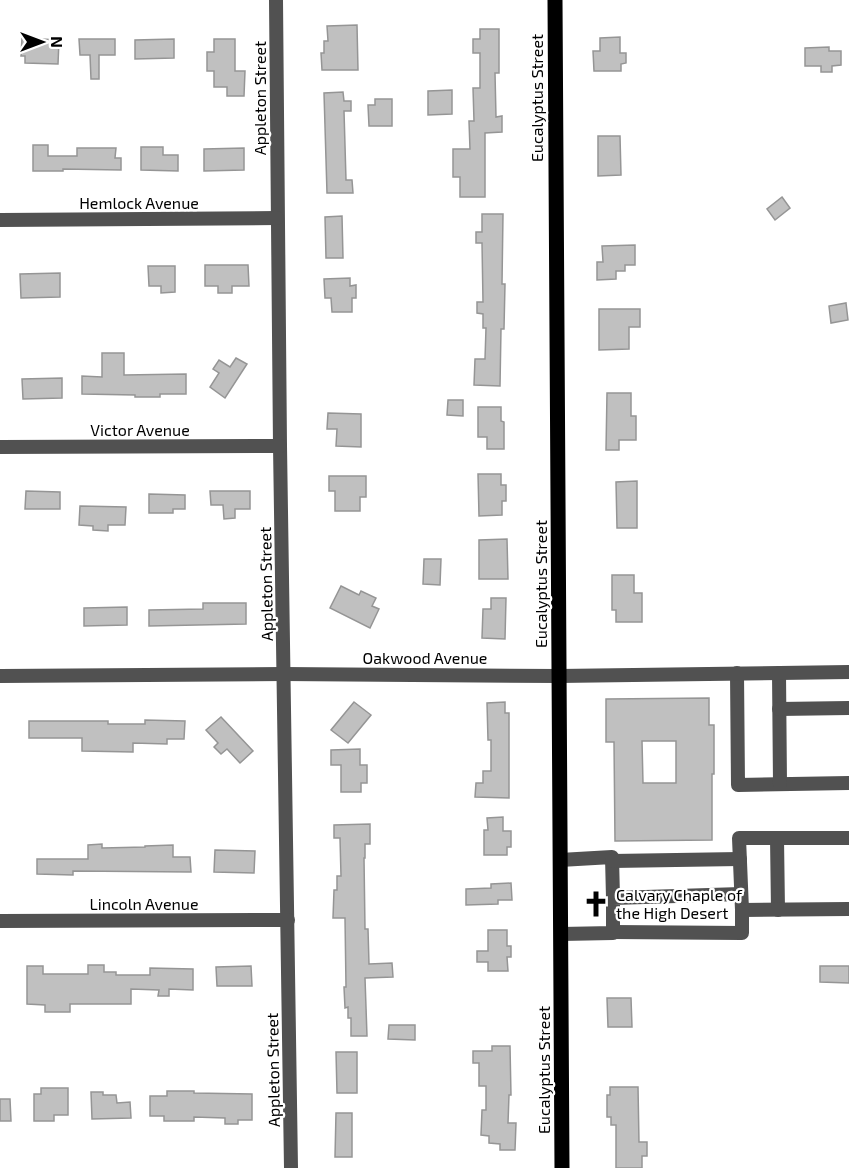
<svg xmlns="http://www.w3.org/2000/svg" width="849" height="1168" viewBox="0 0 849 1168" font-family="'Exo 2',sans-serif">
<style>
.building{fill:#c0c0c0;stroke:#959595;stroke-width:1.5;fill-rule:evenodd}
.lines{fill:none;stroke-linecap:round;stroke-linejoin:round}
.minor{stroke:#515151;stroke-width:14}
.major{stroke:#000;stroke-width:15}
.labels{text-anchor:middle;stroke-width:4.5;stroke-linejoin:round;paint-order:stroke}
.street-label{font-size:16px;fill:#000;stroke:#fff}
.poi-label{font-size:16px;fill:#000;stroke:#fff;text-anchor:start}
</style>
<rect width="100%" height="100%" fill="#fff"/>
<g class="building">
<path d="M357,25l1,45h-36l-1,-17h3v-12h4l-1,-15z"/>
<path d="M480,29h19v44h-4l1,44 6,-1v16l-17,1v64h-25v-20h-7v-28h17l-1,-28h5l-1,-33h7v-35h-7v-14h7z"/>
<path d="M620,37v16h6v10l-5,1v7h-27l-1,-20h7v-13z"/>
<path d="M22,38l37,2 -1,24 -33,-1v-7h-4z"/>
<path d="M79,39h36v16h-16v24h-8l-1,-24h-10z"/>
<path d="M174,39v19l-39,1v-19z"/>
<path d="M214,39h21v32h10l-1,25h-17v-9h-13v-16h-7v-19h7z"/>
<path d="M829,47v4h12v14l-9,1v6h-11v-6h-16v-18z"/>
<path d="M452,90v24l-24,1v-24z"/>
<path d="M343,92l1,9h7v10h-7l2,69h6l1,13h-26l-3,-100z"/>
<path d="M375,99h17v27h-23l-1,-21h7z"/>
<path d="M598,136h22l1,39 -23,1z"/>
<path d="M33,145h15v11h29v-8h39l-1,10h6v12l-58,-1v2h-30z"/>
<path d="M141,147h22v8h15v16l-37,-1z"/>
<path d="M244,148v22l-40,1v-22z"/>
<path d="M782,197l8,11 -15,12 -8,-11z"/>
<path d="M482,214h21l-1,70h3l-1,45h-3l-1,57 -26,-1 1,-26h10l1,-31h-3v-14l-6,-1v-11h6l-1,-59h-6v-11h6z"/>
<path d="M342,216l1,42h-17l-1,-41z"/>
<path d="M635,245v20h-10v6h-9v8l-19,1v-18h6l-1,-16z"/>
<path d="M205,265h43l1,21h-17v7h-14v-7h-13z"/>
<path d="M148,266h27v26l-14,1v-7h-12z"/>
<path d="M60,273v24l-39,1 -1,-24z"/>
<path d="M350,278v8l6,-1v13h-4v14h-20l-1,-14h-6l-1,-19z"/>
<path d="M846,303l2,17 -17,3 -2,-17z"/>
<path d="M599,309h41v18h-11v22l-30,1z"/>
<path d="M102,353h22v22l62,-1v20h-26v3h-25v-2l-53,-1v-18l20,1z"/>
<path d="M236,358l11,6 -22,34 -15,-11 9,-14 -6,-4 6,-9 11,7z"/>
<path d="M62,378v20l-39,1 -1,-20z"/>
<path d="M607,393h24v23h5v24h-17v10h-13z"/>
<path d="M448,400h15v16l-16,-1z"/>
<path d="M478,407h23v14l3,1v27h-17v-12h-9z"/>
<path d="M328,413l33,1v33l-25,-1 1,-17h-10z"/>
<path d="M478,474h23v11h5v16h-4v14l-23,1z"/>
<path d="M329,476h37v21h-6v14h-25v-20h-6z"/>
<path d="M637,481v47h-20l-1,-46z"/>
<path d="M26,491l34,1v17h-35z"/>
<path d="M210,491h40v18h-15v9l-11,1 -1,-14h-12z"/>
<path d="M149,494l36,1v14h-12v4h-24z"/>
<path d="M80,506l46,1 -1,18h-17v6l-15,-1v-4l-14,-1z"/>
<path d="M507,539l1,40h-29v-39z"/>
<path d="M424,559h17l-1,26 -17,-1z"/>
<path d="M612,575h22v18h8v29h-26v-12h-4z"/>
<path d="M341,586l18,9 2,-4 15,7 -4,8 7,3 -9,19 -40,-20z"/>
<path d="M491,598h15l-1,41 -23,-1 1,-29h8z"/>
<path d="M203,603h43v21l-97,2v-16l54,-1z"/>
<path d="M127,607v18l-43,1v-18z"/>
<path d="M709,698v27h5v49h-2v66l-97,1 -1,-99h-8v-43zM642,741h34v42h-33z"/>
<path d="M354,702l17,13 -23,28 -17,-13z"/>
<path d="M505,702v11h4v85l-34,-1 1,-14h7v-12h8v-31h-3l-1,-37z"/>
<path d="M221,717l32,34 -13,12 -13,-14 -6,5 -7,-7 4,-4 -12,-13z"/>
<path d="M145,720l40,1 -1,18h-17v5l-34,-1v9l-51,-1v-13h-53v-17h79v3h37z"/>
<path d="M360,749v16h7v18h-6v9h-20v-27h-10v-15z"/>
<path d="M503,817v14h8v16h-4v8h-23v-25h4l-1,-12z"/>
<path d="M370,824v20h-5v14h-1l1,71h3l1,35 23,-1 1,14 -28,1 2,58h-16v-18h-3v-11l-3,1 -1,-21h2l-1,-69h-12l1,-28h3v-14h4l-1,-38h-6v-13z"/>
<path d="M102,844v4l43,-1v-1l28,-1v12h17l1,15 -118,-1v4l-36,-1v-15h51v-14z"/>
<path d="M215,850l40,1 -1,22 -40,-1z"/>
<path d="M511,883l1,17h-14v4l-32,1v-16l25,-1v-4z"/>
<path d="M488,930h19v16h4v11h-4l1,14h-20v-9h-11v-11h11z"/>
<path d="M88,965h16v7h12v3h34v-7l43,1v21l-24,-1v7h-11l1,-6 -28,-1v15h-61v8h-25v-7l-18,-1v-38h16v8h45z"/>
<path d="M251,966l1,20h-35l-1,-19z"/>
<path d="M820,966h29v17l-29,-1z"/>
<path d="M607,998h24l1,29h-24z"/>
<path d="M389,1025h26v15l-27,-1z"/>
<path d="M492,1046h18l1,49h-2l-1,28h8l-1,27h-15v-6l-11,-1v-7l-8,-1 1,-25h4v-24h-7v-23h-6v-12h19z"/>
<path d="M336,1052h21v41h-20z"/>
<path d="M610,1087h28l1,55h8v14h-5v12h-26v-43h-5v-8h-4v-22h3z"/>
<path d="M41,1088h27v27h-14v6h-20v-27h7z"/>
<path d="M167,1091h27v2l58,1v26h-14v4h-13v-6l-31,-1v4h-30v-5h-14v-20h17z"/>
<path d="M91,1092h12v3h13l1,8 13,-1 1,16 -39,1z"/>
<path d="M0,1099h10l1,22h-11z"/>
<path d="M336,1113h16v44h-17z"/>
</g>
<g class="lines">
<g class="minor">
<path d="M276,0l4,446 11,722"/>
<path d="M0,220l277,-2"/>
<path d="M0,447l280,-1"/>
<path d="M737,673l1,112 111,-2"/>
<path d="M779,673l1,111"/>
<path d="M0,676l283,-2 276,2 290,-4"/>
<path d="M779,709l70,-1"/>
<path d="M777,838l1,72"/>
<path d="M849,838h-110l3,72 107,-1"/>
<path d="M560,860l52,-3 1,41"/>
<path d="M612,861l128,-2"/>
<path d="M0,921l288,-1"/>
<path d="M613,932l129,1v-23"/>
<path d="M561,934l52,-1v-35l128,-4"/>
</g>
<path class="major" d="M555,0l7,1168"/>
</g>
<defs>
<g id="church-bare" transform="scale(2.07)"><path d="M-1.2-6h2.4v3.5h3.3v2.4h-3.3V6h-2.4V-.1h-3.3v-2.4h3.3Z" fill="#000" stroke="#fff" stroke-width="2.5" paint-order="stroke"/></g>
</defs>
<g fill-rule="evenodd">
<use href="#church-bare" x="596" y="904"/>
</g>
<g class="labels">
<g class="street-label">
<text transform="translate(260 98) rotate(-90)" y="6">Appleton Street</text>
<text transform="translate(537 98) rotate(-90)" y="6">Eucalyptus Street</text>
<text x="139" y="209">Hemlock Avenue</text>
<text x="140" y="436">Victor Avenue</text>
<text transform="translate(266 584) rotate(-91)" y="6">Appleton Street</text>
<text transform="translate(541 584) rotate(-90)" y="6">Eucalyptus Street</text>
<text x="425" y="664">Oakwood Avenue</text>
<text x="144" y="910">Lincoln Avenue</text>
<text transform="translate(273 1070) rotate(-91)" y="6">Appleton Street</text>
<text transform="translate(544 1070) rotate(-90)" y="6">Eucalyptus Street</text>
</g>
<g class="poi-label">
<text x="616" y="901">Calvary Chaple of<tspan x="616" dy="18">the High Desert</tspan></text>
</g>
</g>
<g transform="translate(42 42) rotate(90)" stroke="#ffffff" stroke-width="4.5" paint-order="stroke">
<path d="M0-4.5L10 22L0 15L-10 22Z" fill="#000000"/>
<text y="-9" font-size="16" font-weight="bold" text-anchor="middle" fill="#000000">N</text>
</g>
</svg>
